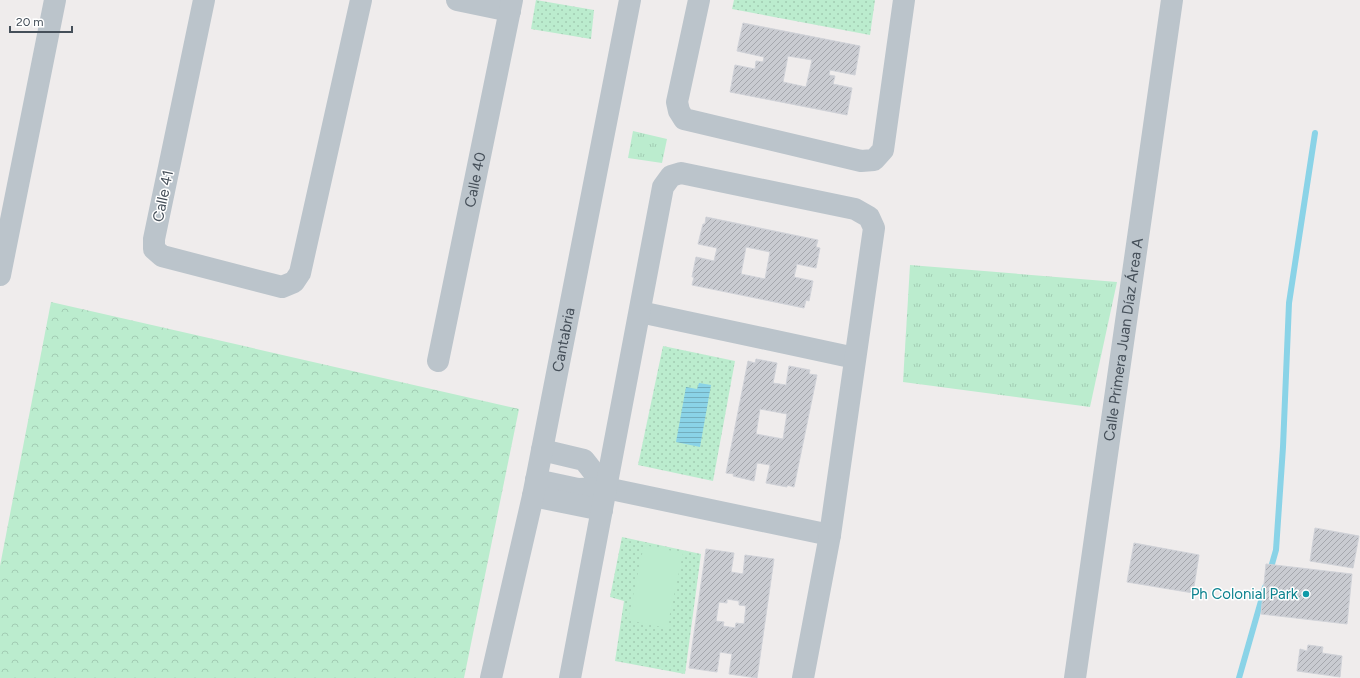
<svg xmlns="http://www.w3.org/2000/svg" width="1360" height="678" viewBox="0 0 1360 678" font-family="Figtree,sans-serif">
<style>
.grass{fill:url(#grass-tufts)}
.forest{fill:url(#forest-crowns)}
.park{fill:url(#park-dots)}
.pitch{fill:#bbecce}
.water{fill:url(#water-rules)}
.lines{fill:none;stroke-linecap:round;stroke-linejoin:round}
.stream{stroke:#8ad3e7;stroke-width:6}
.building{fill:url(#building-hatch);stroke:#d0d2d8;fill-rule:evenodd}
.minor{stroke:#bbc4cb;stroke-width:22}
.culture-dot{fill:#0f9aa8;stroke:#fff;stroke-width:1.5}
.labels{text-anchor:middle;stroke-width:3;stroke-linejoin:round;paint-order:stroke}
.street-label{font-size:15px;fill:#454f59;stroke:#fff}
.culture-label{font-size:15px;fill:#0d838f;stroke:#fff;text-anchor:end}
</style>
<defs>
<pattern id="grass-tufts" width="24" height="20" patternUnits="userSpaceOnUse"><rect width="24" height="20" fill="#bbecce"/><path d="M3 7l-1-3M5 7V3M7 7l1-3M15 17l-1-3M17 17v-4M19 17l1-3" fill="none" stroke="#a2ccb3"/></pattern>
<pattern id="forest-crowns" width="20" height="18" patternUnits="userSpaceOnUse"><rect width="20" height="18" fill="#bbecce"/><path d="M2 6a3 3 0 1 1 6 0M12 15a3 3 0 1 1 6 0" fill="none" stroke="#a2ccb3"/></pattern>
<pattern id="park-dots" width="8" height="8" patternUnits="userSpaceOnUse"><rect width="8" height="8" fill="#bbecce"/><path d="M2 2h.1M6 6h.1" fill="none" stroke="#a2ccb3" stroke-width="1.8" stroke-linecap="round"/></pattern>
<pattern id="water-rules" width="6" height="5" patternUnits="userSpaceOnUse"><rect width="6" height="5" fill="#8ad3e7"/><path d="M0 2.5h6" fill="none" stroke="#73aebe"/></pattern>
<pattern id="building-hatch" width="6" height="6" patternUnits="userSpaceOnUse"><rect width="6" height="6" fill="#c9cbd1"/><path d="M-1 1l2-2M0 6l6-6M5 7l2-2" fill="none" stroke="#a5a7ad"/></pattern>
</defs>
<rect width="100%" height="100%" fill="#efecec"/>
<g class="grass">
<path d="M633,131l34,8 -5,24 -34,-5z"/>
<path d="M910,265l207,17 -27,125 -187,-25z"/>
</g>
<path class="forest" d="M51,302l468,107 -55,269h-464v-112z"/>
<g class="park">
<path d="M536,0l58,10 -3,29 -60,-10z"/>
<path d="M734,0h141l-5,35 -138,-26z"/>
<path d="M663,346l72,15 -22,120 -75,-16z"/>
<path d="M622,537l79,17 -16,120 -70,-13 9,-60 -14,-4z"/>
</g>
<path class="pitch" d="M644,545l39,8 -16,75 -39,-8z"/>
<path class="water" d="M699,383l12,2 -11,62 -24,-5 10,-55 11,2z"/>
<g class="lines">
<g class="stream">
<path d="M1270,571l6,-21 7,-103 6,-144 26,-170"/>
<path d="M1239,678l26,-91"/>
</g>
</g>
<g class="building">
<path d="M743,23l117,23 -5,29 -25,-5 -1,5 6,1 -2,8 19,4 -5,27 -117,-23 5,-27 20,4 1,-8 7,1 1,-5 -27,-6zM788,56l24,4 -6,27 -23,-5z"/>
<path d="M706,217l112,23 -2,7 4,1 -4,20 -19,-4 -3,13 19,4 -4,20 -3,-1 -2,8 -112,-23 2,-8h-2l4,-20 18,4 3,-13 -19,-4 5,-20h2zM746,247l24,5 -5,27 -24,-5z"/>
<path d="M756,359l21,4 -4,20 13,2 3,-19 21,4 -1,4 8,1 -23,112 -7,-2v2l-21,-4 4,-18 -13,-2 -3,18 -21,-5 1,-2 -8,-1 22,-112 7,2zM760,409l27,5 -4,25 -27,-5z"/>
<path d="M1315,528l44,8 -6,32 -43,-7z"/>
<path d="M1134,543l65,12 -6,38 -66,-11z"/>
<path d="M706,549l28,4 -3,19 12,2 2,-19 29,4 -17,119 -28,-4 3,-20 -12,-2 -3,20 -28,-4zM727,599l12,2v4l7,1 -2,18 -8,-1 -1,5 -12,-2 1,-4 -8,-1 3,-19 8,1z"/>
<path d="M1266,564l86,10 -5,50 -86,-10z"/>
<path d="M1308,645l15,2 -1,6 20,3 -2,21 -43,-6 3,-22 7,2z"/>
</g>
<g class="lines">
<g class="minor">
<path d="M204,0l-50,239v10l8,7 120,31 12,-5 6,-9 61,-273"/>
<path d="M457,0l53,11"/>
<path d="M699,0l-22,102 2,9 5,8 177,42 13,-1 9,-10 21,-150"/>
<path d="M0,275l55,-275"/>
<path d="M640,312l215,46"/>
<path id="s1" d="M438,361l74,-361"/>
<path d="M542,450l42,10 22,28"/>
<path d="M536,480l42,9 28,-1 224,47"/>
<path d="M533,496l69,14"/>
<path id="s2" d="M491,678l42,-182 97,-496"/>
<path d="M570,678l93,-491 8,-11 10,-3 174,36 14,8 5,11 -44,307 -27,143"/>
<path id="s3" d="M1075,678l97,-678"/>
</g>
</g>
<circle class="culture-dot" cx="1306" cy="594" r="4"/>
<g class="labels">
<g class="street-label">
<text dy="5" stroke="none"><textPath href="#s1" startOffset="185">Calle 40</textPath></text>
<text transform="translate(163 196) rotate(-78)" y="5">Calle 41</text>
<text dy="5" stroke="none"><textPath href="#s3" startOffset="342">Calle Primera Juan Díaz Área A</textPath></text>
<text dy="5" stroke="none"><textPath href="#s2" startOffset="346">Cantabria</textPath></text>
</g>
<g class="culture-label">
<text x="1298" y="599">Ph Colonial Park</text>
</g>
</g>
<path d="M10 26v6h62v-6" fill="none" stroke="#454f59" stroke-width="2"/>
<text x="16" y="26" font-size="12" fill="#454f59" stroke="#ffffff" stroke-width="3" paint-order="stroke">20 m</text>
</svg>
